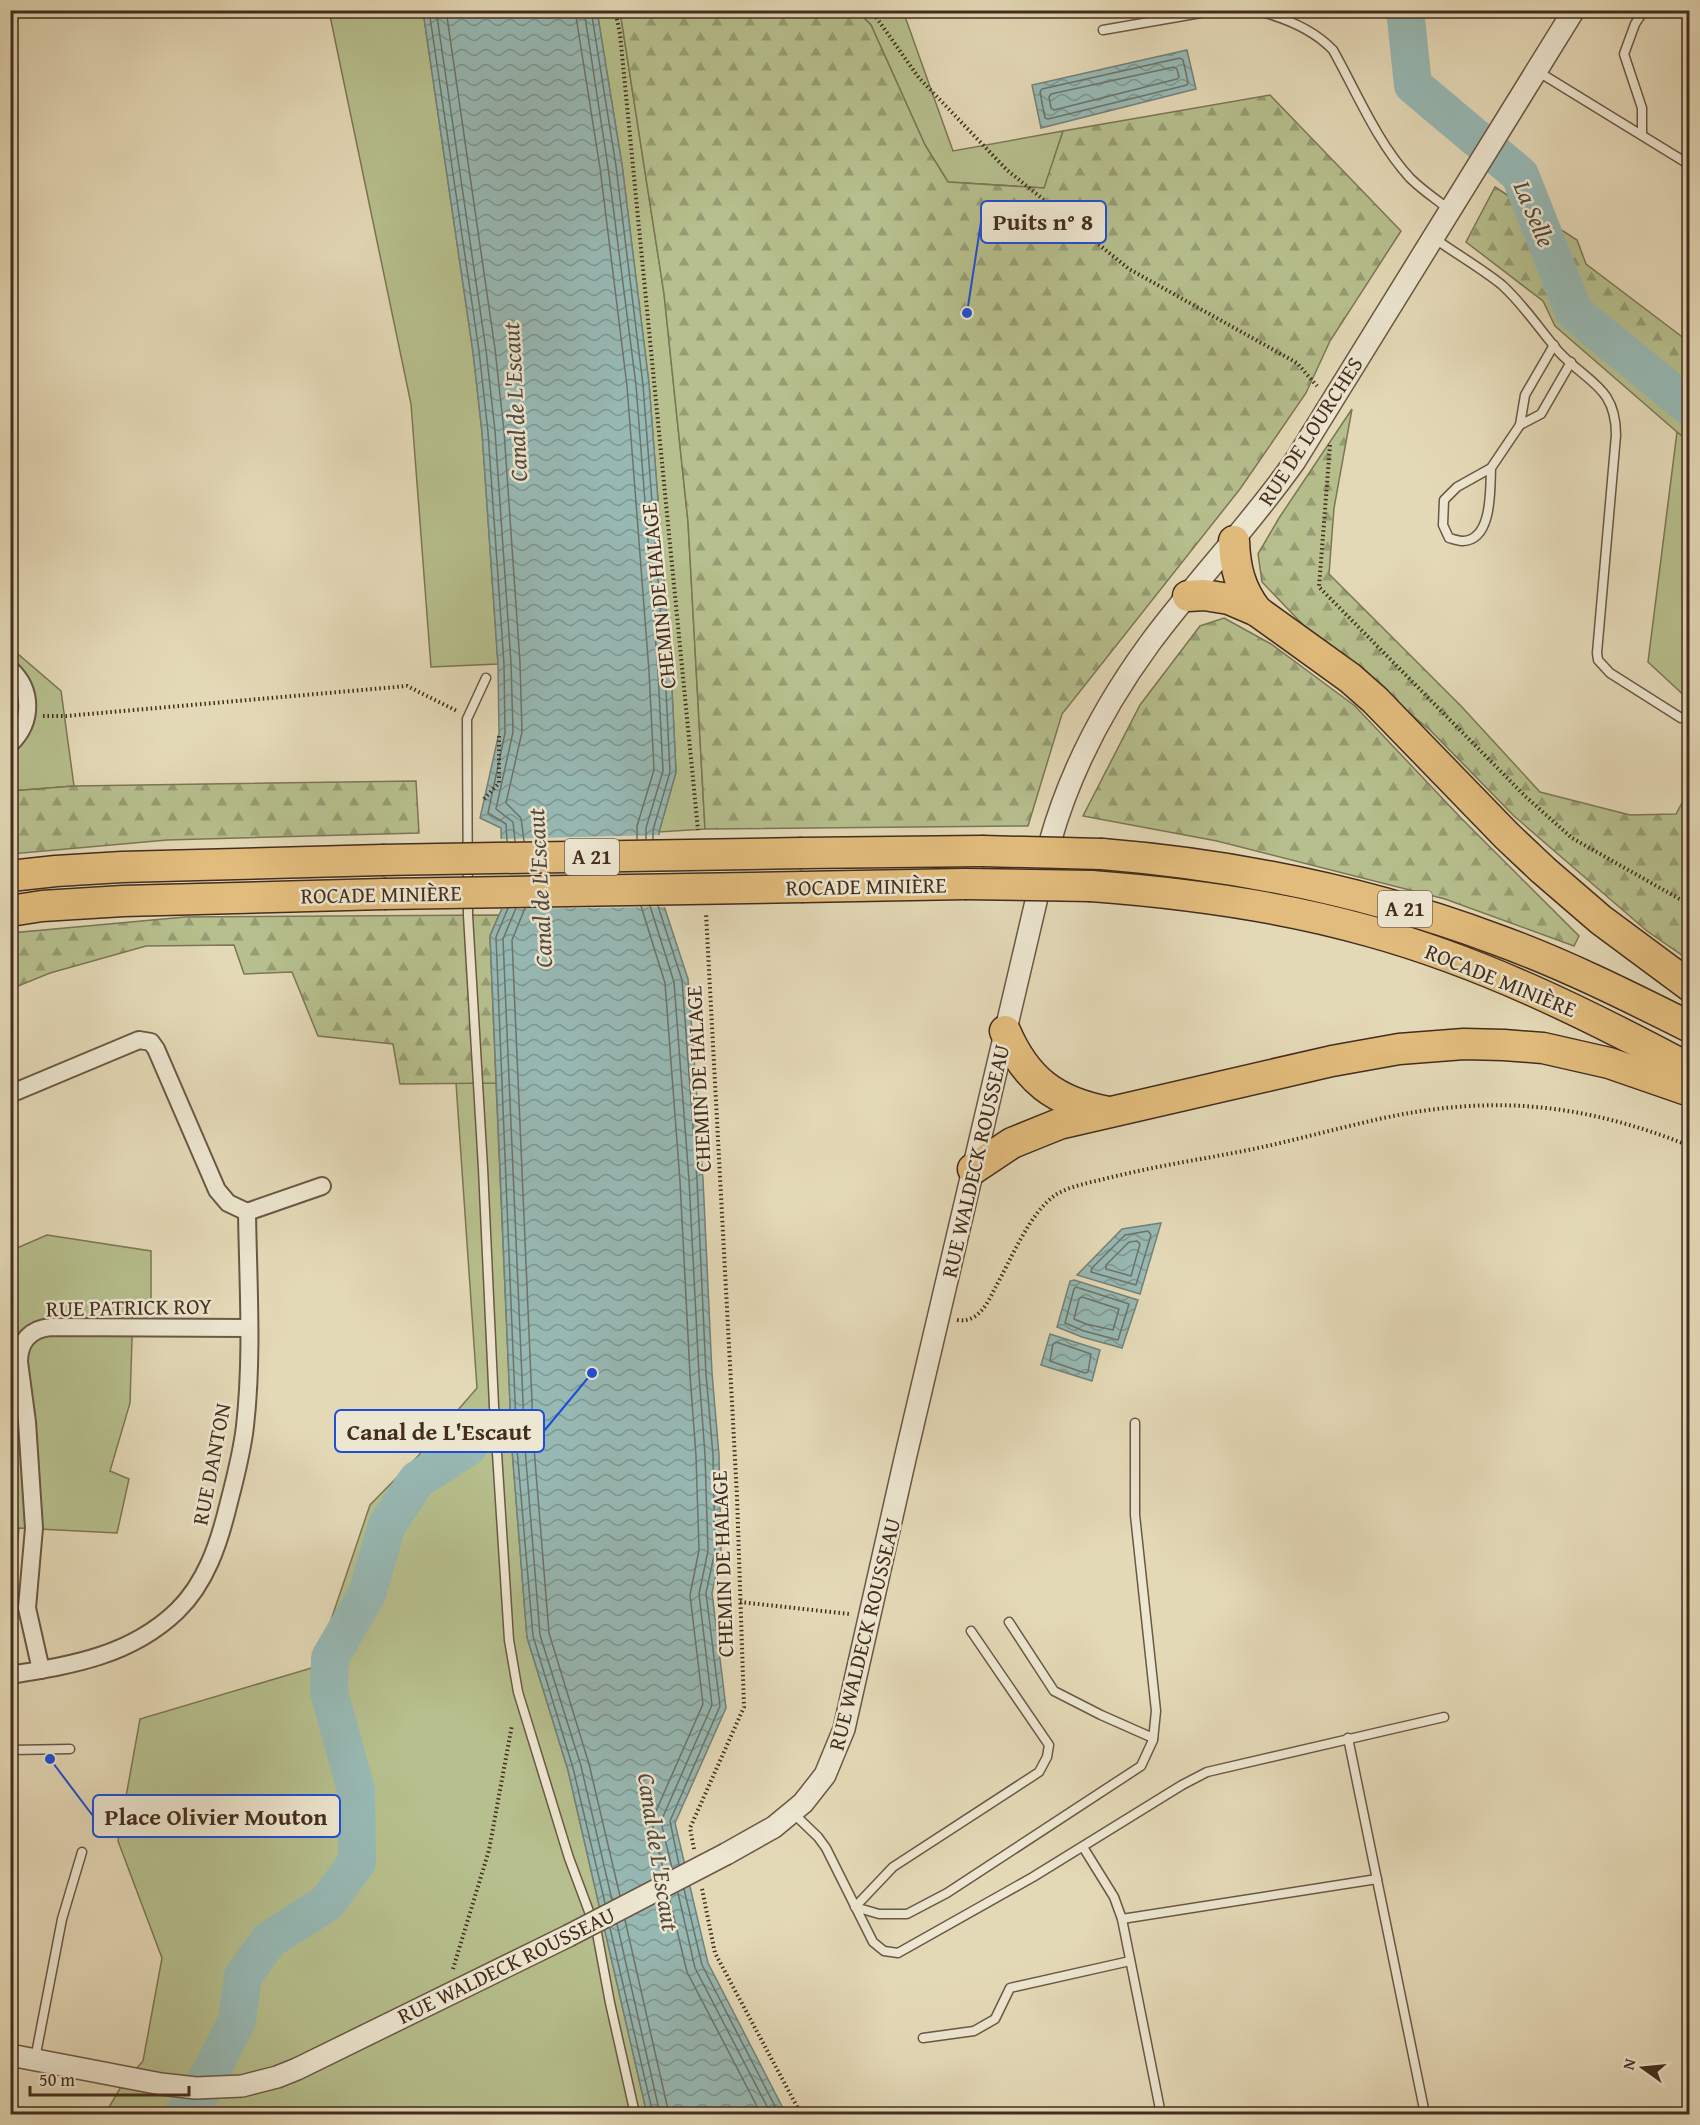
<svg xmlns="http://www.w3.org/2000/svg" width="1700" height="2125" viewBox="0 0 1700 2125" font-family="'Gentium Book Plus',serif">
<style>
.green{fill:#b6bf8d;stroke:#7c7655;stroke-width:1.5}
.forest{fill:url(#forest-firs);stroke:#7c7655;stroke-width:1.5}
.water{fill:url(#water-waves);stroke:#758178;stroke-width:1.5}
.pier{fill:#e4d9b7}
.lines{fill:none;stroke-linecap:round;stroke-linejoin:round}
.shore{stroke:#6d7368;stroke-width:1.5}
.river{stroke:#97b9b4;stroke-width:38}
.service-casing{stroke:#6b5844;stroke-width:11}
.minor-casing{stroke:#6b5844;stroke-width:20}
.tertiary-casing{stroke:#6b5844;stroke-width:24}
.motorway-casing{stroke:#432d1d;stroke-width:33}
.path{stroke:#432d1d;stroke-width:4;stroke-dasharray:1.5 3;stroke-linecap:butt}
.service{stroke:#ede6d0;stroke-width:8}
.minor{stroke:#ede6d0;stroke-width:16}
.tertiary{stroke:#ede6d0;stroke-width:21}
.motorway{stroke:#e2bc7c;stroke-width:30}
.tertiary-bridge-casing{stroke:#6b5844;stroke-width:24;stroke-linecap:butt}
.motorway-bridge-casing{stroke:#432d1d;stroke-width:33;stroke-linecap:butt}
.tertiary-bridge{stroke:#ede6d0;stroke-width:21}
.motorway-bridge{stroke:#e2bc7c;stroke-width:30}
.labels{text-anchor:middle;stroke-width:5;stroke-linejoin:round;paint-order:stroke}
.shield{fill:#ede6d0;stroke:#766453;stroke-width:1.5}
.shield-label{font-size:21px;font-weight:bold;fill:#432d1d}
.street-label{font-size:22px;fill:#432d1d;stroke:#ede6d0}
.water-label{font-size:24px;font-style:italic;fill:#54493b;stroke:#ede6d0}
.leader{fill:none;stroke:#1d4ed8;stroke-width:2}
.callout-dot{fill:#1d4ed8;stroke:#ede6d0;stroke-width:2}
.callout{fill:#ede6d0;stroke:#1d4ed8;stroke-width:2}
.callout-label{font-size:24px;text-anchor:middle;font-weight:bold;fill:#432d1d}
</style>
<defs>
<pattern id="forest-firs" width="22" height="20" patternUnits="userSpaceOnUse" patternTransform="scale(1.5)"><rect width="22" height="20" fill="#b6bf8d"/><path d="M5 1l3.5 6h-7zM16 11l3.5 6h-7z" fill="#969c73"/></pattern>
<pattern id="water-waves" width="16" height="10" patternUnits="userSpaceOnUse" patternTransform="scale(1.5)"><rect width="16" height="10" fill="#97b9b4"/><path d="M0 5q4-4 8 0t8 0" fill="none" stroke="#7d9792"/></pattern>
</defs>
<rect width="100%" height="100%" fill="#e4d9b7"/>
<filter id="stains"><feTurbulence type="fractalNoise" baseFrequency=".00333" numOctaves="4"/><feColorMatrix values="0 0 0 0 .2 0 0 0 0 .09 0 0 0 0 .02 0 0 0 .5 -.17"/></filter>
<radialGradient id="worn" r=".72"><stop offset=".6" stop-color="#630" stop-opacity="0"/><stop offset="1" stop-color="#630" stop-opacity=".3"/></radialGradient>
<g class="green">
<path d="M329,11h94l50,341 9,80 16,232 -67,3 -20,-263z"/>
<path d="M597,11h23l44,282 24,229 17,307 -46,3 17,-60 -5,-102 -22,-286 -27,-219z"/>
<path d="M857,11h46l50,140 110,-20 -18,57 -97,-6 -23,-37 -54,-120z"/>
<path d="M1677,432l13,9 -1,259 -41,-38z"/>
<path d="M11,648l50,43 13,95 -63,5z"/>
<path d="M456,1083h40l16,366 15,188 41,133 79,344h-542l17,-29 21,-24 19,-103 -44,-117 22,-122 175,-52 55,-162 49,-50 58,-67z"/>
<path d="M47,1235l104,16v52l-18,3 -3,97 -20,68 19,8 -12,54 -98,-5 -2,20 -6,-1 -1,-296z"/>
</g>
<g class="forest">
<path d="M620,11h237l14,14 54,120 23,37 96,6 19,-57 207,-36 131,136 -71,110 -24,52 -66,96 -178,225 -34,112 -323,3 -17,-307 -24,-228z"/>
<path d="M1495,187l82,53 9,24 103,78v99l-12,-9 -122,-106 -12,-25 -77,-59z"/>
<path d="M1352,409l-18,99 -5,66 132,132 79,86 90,23 46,-1 13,-24v170l-42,-29 -133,-115 -84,-86 -120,-98 -48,-50 -4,-28 21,-36z"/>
<path d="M1224,618l47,26 84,62 106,112 118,118 -5,10 -129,-47 -228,-58 -134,-25 57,-111 60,-79z"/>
<path d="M416,781l3,52 -252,7 -156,14v-63l63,-5z"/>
<path d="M499,915l-9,21 6,147 -96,1 -7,-40 -75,-8 -26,-64 -48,2 -10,-29 -88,1 -96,27 -39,16v-56l174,-16z"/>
</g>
<g class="water">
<path d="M423,11h174l25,154 27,219 22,286 5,102 -17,60 5,74 24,73 15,200 9,194 7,82 2,97 -9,41 14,115 -51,115 33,140 78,151h-139l-79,-344 -41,-133 -15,-188 -22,-513 13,-30 -2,-78 -21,-10 19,-85 -1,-69 -16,-232 -9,-80z"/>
<path d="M1187,50l9,39 -155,39 -9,-43z"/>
<path d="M1161,1223l-21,71 -63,-19 45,-46z"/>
<path d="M1074,1280l64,20 -16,48 -40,-11 -25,-10 13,-46z"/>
<path d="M1050,1334l50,16 -8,31 -51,-16z"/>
</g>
<path class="pier" d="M662,835l5,72 -169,2 2,-4 -2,-66z"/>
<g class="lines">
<g class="shore">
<path d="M429,10l50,341 9,81 16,232 1,69 -17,80 18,11 1,17"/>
<path d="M436,10l50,340 9,81 16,232 2,69 -17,77 17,13 2,19"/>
<path d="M446,10l49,339 9,82 16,232 2,69 -16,71 15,15 3,23"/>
<path d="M575,10l25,158 27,218 22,285 5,99 -17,56v13"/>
<path d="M584,10l24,157 28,218 22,286 5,100 -17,57v11"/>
<path d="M591,10l25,156 27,219 22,285 5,102 -17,58v9"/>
<path d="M1180,58l3,2 5,22 -1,3 -139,34 -3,-1 -5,-26 2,-3z"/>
<path d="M1174,67l3,2 2,8 -2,2 -123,31 -3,-2 -2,-11 2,-3z"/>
<path d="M641,906l24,77 15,198 10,194 6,81 3,94 -9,45 13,109 -50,114v9l11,46"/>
<path d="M650,906l24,76 15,198 10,194 6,81 3,96 -9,43 13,111 -50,114v7l10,42"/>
<path d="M658,906l24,74 15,200 9,194 7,81 2,96 -9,42 14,113 -50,115 9,44"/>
<path d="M508,908l-12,29 21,512 16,187 40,132 32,135"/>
<path d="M516,908l-13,31 22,509 15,187 41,131 31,134"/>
<path d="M525,908l-13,32 22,508 15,185 40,131 31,132"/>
<path d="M1148,1231l3,4 -15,50 -45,-13 1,-4 33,-33z"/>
<path d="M1137,1241l3,3 -9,32 -25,-7v-4l23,-23z"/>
<path d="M1076,1287l53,17 -11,36 -34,-9 -19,-8 9,-34z"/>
<path d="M1082,1297l37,12 -6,21 -27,-6 -12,-5 5,-20z"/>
<path d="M1056,1342l35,12 -3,18 -3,1 -35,-12 3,-17z"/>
<path d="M684,1889l18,76 77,149"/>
<path d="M678,1893l17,75 76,146"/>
<path d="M669,1897l18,75 74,142"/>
<path d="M625,1920l44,194"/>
<path d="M617,1924l43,190"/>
<path d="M610,1928l43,186"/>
</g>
<g class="river">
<path d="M1405,10l8,75 107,90 54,137 116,95"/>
<path d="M183,2114l10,-7 44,-86 6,-45 26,-36 58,-37 30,-41 -1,-72 -27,-98 1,-34 37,-64 20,-69 30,-45 51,-33"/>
</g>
<g class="service-casing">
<g id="service">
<path d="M1254,10c29,7 59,19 79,40 24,43 44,92 77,128 12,12 27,22 40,32"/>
<path d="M1103,30l115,-20"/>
<path d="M1537,71l153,94"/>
<path d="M1642,135v-27l-18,-54 11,-30 9,-14"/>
<path d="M1434,238c22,16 47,30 68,47 22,20 38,45 57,67 29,31 57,35 57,83l-19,218 1,7 12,13 71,45"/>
<path d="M1554,345l-29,50 -5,30 21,-11 30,-52"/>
<path d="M1491,468c-1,20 2,72 -28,73 -4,0 -10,-2 -14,-3l-6,-13 1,-25 13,-13 34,-19 29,-43"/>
<path d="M486,678l-19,41 1,196 15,253 11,238 15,234 9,52 51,166 28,75 13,70 25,111"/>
<path d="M1009,1622l45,69 47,24 52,23"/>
<path d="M971,1631l78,114 -2,12 -8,15 -146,95 -38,40 24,7h28l40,-21 194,-127 12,-26 3,-29 -21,-196v-92"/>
<path d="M1348,1738l77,376"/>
<path d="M10,1750l60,-1"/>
<path d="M793,1813l25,24 8,11 47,94 11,9 14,2 135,-76 149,-92 25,-13 237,-55"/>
<path d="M1083,1847l31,50 8,22 39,195"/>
<path d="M1122,1919l255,-40"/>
<path d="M923,2038l51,-7 21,-12 15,-31 120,-27"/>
<path d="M35,2059l27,-140 20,-67"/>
</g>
</g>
<g class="minor-casing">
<g id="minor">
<path d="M10,669c23,21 23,53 0,75"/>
<path d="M10,1094l129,-54 12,2 5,7 61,141 11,13 19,9"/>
<path d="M41,1670l-14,-62 7,-80 -7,-106 -8,-60c0,-21 11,-33 32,-35l197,1"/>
<path d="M10,1675c62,-10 120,-19 167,-64 29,-28 42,-68 51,-105 7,-27 14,-53 17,-80 8,-71 3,-143 2,-214l75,-26"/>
</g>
</g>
<g class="tertiary-casing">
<g id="tertiary">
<path d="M726,1854l48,-27 29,-24 22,-28 19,-46 61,-270 145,-617c20,-71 56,-139 100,-199 46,-62 100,-118 145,-182l279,-451"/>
<path d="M10,2055l151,29 35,4 46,-2 35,-9 20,-8 271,-133"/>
</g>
</g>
<g class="motorway-casing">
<g id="motorway">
<path d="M1234,541c1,27 6,48 23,70"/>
<path d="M1188,596l16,-1 25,4 28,12 93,67 25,22 132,136 36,34 58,50 89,66"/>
<path d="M802,853l180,-2"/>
<path d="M1102,854c135,11 267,38 393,85 67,24 131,56 195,88"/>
<path d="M10,876l46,-5 66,-4 260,-7"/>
<path d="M1091,886c94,7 187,19 278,45 113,31 218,83 321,138"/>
<path d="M803,887l162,-3"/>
<path d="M10,911l32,-5 81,-5 261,-7"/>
<path d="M1005,1031c21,49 50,71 103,81"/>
<path d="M973,1169l39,-26 47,-19 273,-63 67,-12 65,-5 40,1 39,3 66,15 81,28"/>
</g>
</g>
<g class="path">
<path d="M615,10l5,24 78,796"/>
<path d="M871,10l48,68 88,92 122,99 168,94 20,23"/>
<path d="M1330,445l-11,142 206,209 47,42 118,67"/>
<path d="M43,716h23l341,-30 50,25"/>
<path d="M484,799l15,-16v-50"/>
<path d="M957,1320c7,1 12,0 17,-3 11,-7 16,-19 21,-29 16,-28 35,-77 62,-94 14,-8 31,-11 47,-15 43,-11 86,-18 129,-26 49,-9 97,-23 146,-34 113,-25 203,-16 311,27"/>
<path d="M740,1602l109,12"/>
<path d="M694,1849l-4,-21 54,-121 -7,-210 -31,-584"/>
<path d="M702,1889l13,64 86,161"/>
<path d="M453,1969l36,-119 23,-125"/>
</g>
<use href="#service" class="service"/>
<use href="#minor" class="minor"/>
<use href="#tertiary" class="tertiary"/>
<use href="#motorway" class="motorway"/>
<g class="tertiary-bridge-casing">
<path id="tertiary-bridge" d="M568,1936l158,-82"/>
</g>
<g class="motorway-bridge-casing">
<g id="motorway-bridge">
<path d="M982,851l120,3"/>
<path d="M382,860l420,-7"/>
<path d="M965,884l126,2"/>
<path d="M384,894l419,-7"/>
</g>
</g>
<use href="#tertiary-bridge" class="tertiary-bridge"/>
<use href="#motorway-bridge" class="motorway-bridge"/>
</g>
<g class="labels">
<g class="shield">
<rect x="565" y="839" width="54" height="36" rx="4.5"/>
<rect x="1378" y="891" width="54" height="36" rx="4.5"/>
</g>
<g class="shield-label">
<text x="592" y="864">A 21</text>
<text x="1405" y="916">A 21</text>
</g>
<g class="street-label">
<text transform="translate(1310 431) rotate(-57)" y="8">RUE DE LOURCHES</text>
<text transform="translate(658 596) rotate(-96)" y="8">CHEMIN DE HALAGE</text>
<text transform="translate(866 886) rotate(-1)" y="8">ROCADE MINIÈRE</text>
<text transform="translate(381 894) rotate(-1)" y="8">ROCADE MINIÈRE</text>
<text transform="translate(1501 980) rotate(22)" y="8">ROCADE MINIÈRE</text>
<text transform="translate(698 1079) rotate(-93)" y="8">CHEMIN DE HALAGE</text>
<text transform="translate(975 1161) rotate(-77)" y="8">RUE WALDECK ROUSSEAU</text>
<text transform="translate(129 1307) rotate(-1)" y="8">RUE PATRICK ROY</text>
<text transform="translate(211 1464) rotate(-79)" y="8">RUE DANTON</text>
<text transform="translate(722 1564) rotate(-92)" y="8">CHEMIN DE HALAGE</text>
<text transform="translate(864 1634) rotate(-76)" y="8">RUE WALDECK ROUSSEAU</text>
<text transform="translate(506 1965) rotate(-26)" y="8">RUE WALDECK ROUSSEAU</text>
</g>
<g class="water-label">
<text transform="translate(1534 214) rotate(67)" y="8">La Selle</text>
<text transform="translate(515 402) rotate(-93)" y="8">Canal de L'Escaut</text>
<text transform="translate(540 888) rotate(-93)" y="8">Canal de L'Escaut</text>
<text transform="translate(658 1852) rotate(81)" y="8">Canal de L'Escaut</text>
</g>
</g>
<path class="leader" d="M967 313L981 222M592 1373L544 1431M50 1759L93 1816"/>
<g class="callout-dot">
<circle cx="967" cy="313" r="6"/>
<circle cx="592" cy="1373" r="6"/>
<circle cx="50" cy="1759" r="6"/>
</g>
<g class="callout">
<rect x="981" y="201" width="125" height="42" rx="6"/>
<rect x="335" y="1410" width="209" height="42" rx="6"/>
<rect x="93" y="1795" width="247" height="42" rx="6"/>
</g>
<g class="callout-label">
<text x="1043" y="230">Puits n° 8</text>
<text x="439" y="1440">Canal de L'Escaut</text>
<text x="216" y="1825">Place Olivier Mouton</text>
</g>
<rect width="1700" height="2125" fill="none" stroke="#e4d9b7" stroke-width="36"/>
<rect x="12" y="12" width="1676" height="2101" fill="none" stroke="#432d1d" stroke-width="3"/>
<rect x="18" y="18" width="1664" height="2089" fill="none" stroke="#432d1d" stroke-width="1.5"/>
<g transform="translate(1643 2068) rotate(285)" stroke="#ede6d0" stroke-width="4.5" paint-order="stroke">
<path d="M0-4.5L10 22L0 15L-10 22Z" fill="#432d1d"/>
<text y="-9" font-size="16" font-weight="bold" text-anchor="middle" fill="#432d1d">N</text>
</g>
<path d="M30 2086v9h159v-9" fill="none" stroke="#432d1d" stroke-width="3"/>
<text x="39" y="2086" font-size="18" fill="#432d1d" stroke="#ede6d0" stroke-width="4.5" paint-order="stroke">50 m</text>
<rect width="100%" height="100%" filter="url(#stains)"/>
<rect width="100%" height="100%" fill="url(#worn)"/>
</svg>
